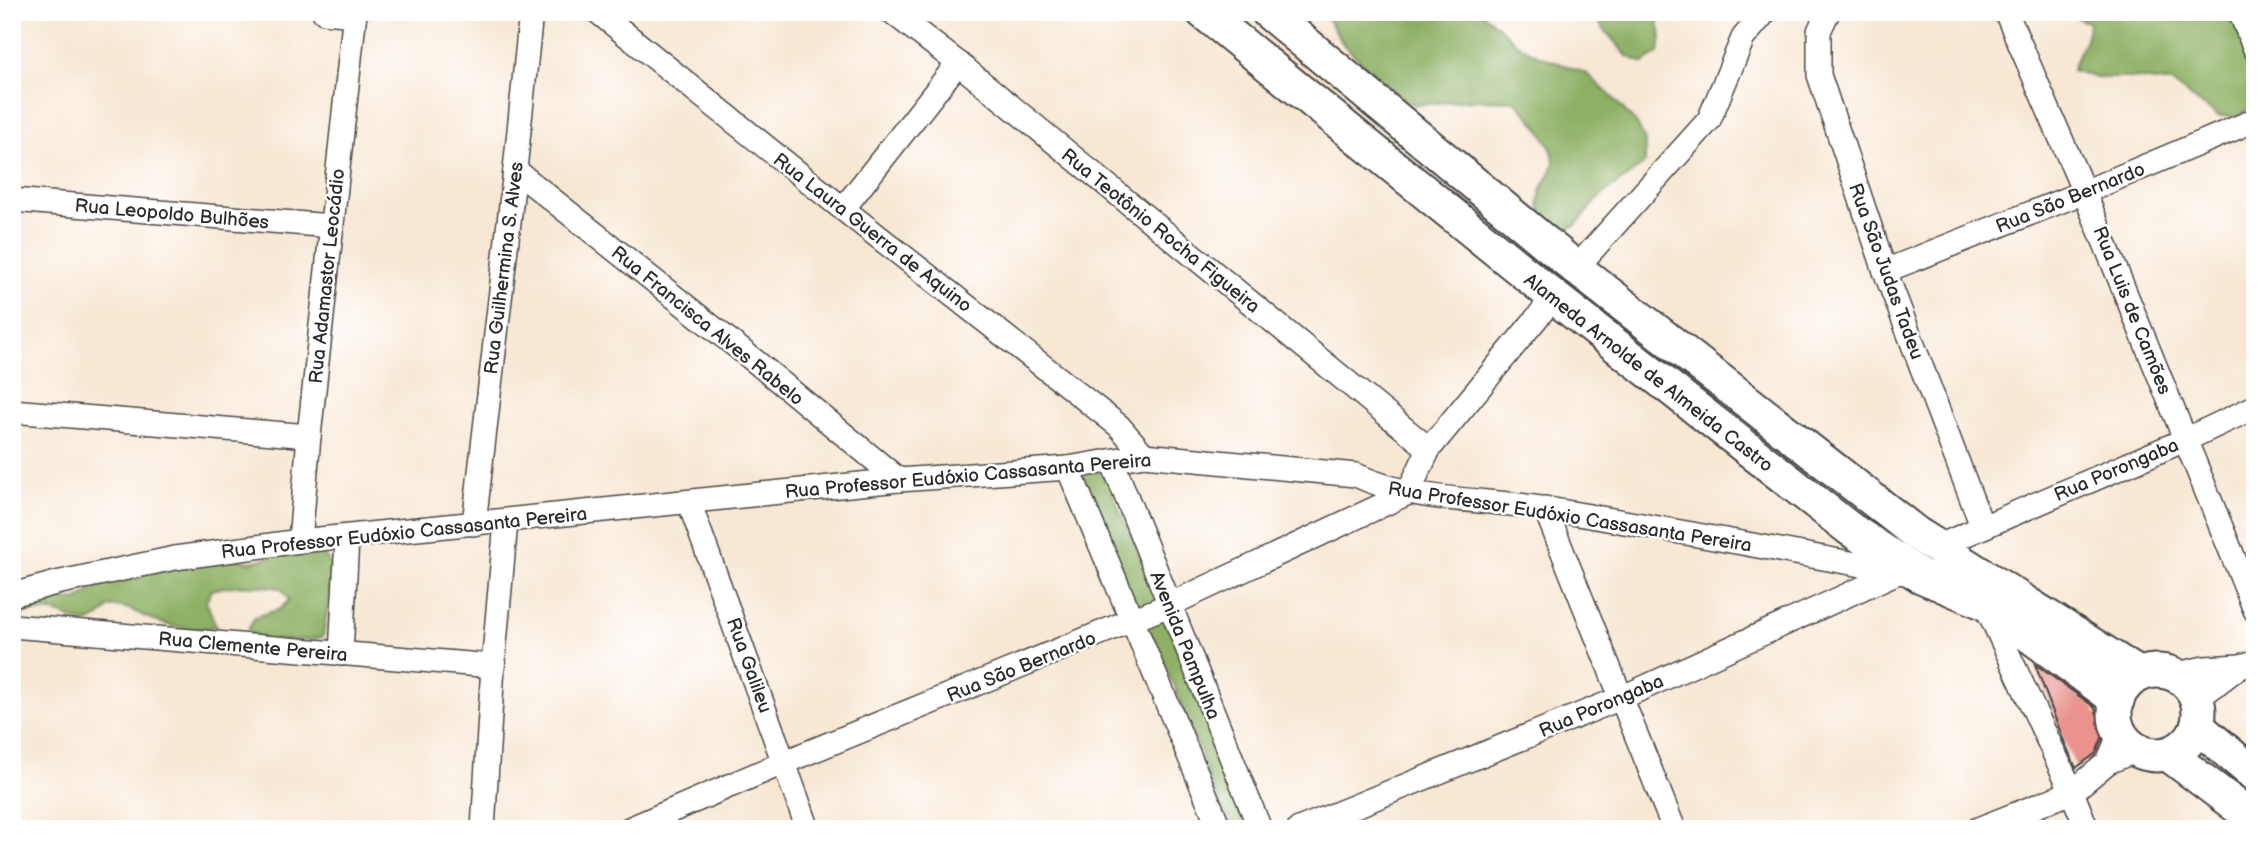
<svg xmlns="http://www.w3.org/2000/svg" width="2267" height="841" viewBox="0 0 2267 841" font-family="'Balsamiq Sans',sans-serif">
<style>
.forest{fill:#8eb065;stroke:#5c6e48;stroke-width:2}
.building{fill:#e9928e}
.lines{fill:none;stroke-linecap:round;stroke-linejoin:round}
.street-casing{stroke:#4a4744;stroke-width:26}
.secondary-casing{stroke:#4a4744;stroke-width:37}
.street{stroke:#fff;stroke-width:23}
.secondary{stroke:#fff;stroke-width:33}
.labels{text-anchor:middle;stroke-width:5;stroke-linejoin:round;paint-order:stroke}
.street-label{font-size:19px;fill:#2b2b2b;stroke:#fff}
</style>
<rect width="100%" height="100%" fill="#fff"/>
<filter id="ink" filterUnits="userSpaceOnUse"><feTurbulence type="fractalNoise" baseFrequency=".0143" numOctaves="2"/><feDisplacementMap in="SourceGraphic" scale="14" xChannelSelector="R" yChannelSelector="G"/><feConvolveMatrix kernelMatrix="1 2 1 2 8 2 1 2 1" color-interpolation-filters="sRGB"/></filter>
<filter id="wash" filterUnits="userSpaceOnUse"><feTurbulence type="fractalNoise" baseFrequency=".00686" numOctaves="4" result="noise"/><feDisplacementMap in="SourceGraphic" scale="28" xChannelSelector="R" yChannelSelector="G"/><feGaussianBlur stdDeviation="1.57" result="paint"/><feColorMatrix in="noise" values="0 0 0 0 0 0 0 0 0 0 0 0 0 0 0 0 0 1.4 0 .05"/><feComposite in="paint" operator="in"/></filter>
<g filter="url(#wash)">
<rect width="100%" height="100%" fill="#f7e7d3"/>
<g class="forest">
<path d="M1323,12h158l39,34 17,9 49,18 27,25 24,26 8,17v22l-45,34 -24,28 -17,8c-14,-10 -24,-22 -18,-42 3,-10 12,-18 13,-30 0,-18 -27,-48 -38,-60l-45,-1 -56,5 -16,-8 -55,-52z"/>
<path d="M1577,12h78l6,22 -2,19 -16,10 -16,-7 -36,-42z"/>
<path d="M2064,12h156l4,7 16,4h15v82l-18,11h-19l-46,-33 -38,-5h-38l-24,-8c6,-21 16,-25 17,-47z"/>
<path d="M1087,467l23,12 6,23 141,327h-21l-25,-41 -10,-35 -16,-34 -11,-35 -13,-19 -81,-196z"/>
<path d="M317,550l11,10 5,13 -10,64 -15,3 -53,1 -7,-12 7,-12 25,-8 9,-9 -8,-12c-21,-3 -48,-4 -69,2l-6,11 10,25c-19,6 -42,2 -60,-5 -18,-6 -28,-17 -47,-14 -23,27 -30,11 -56,5 -12,-2 -28,2 -41,3v-12l50,-4 16,1 10,-8 38,-18 97,-17 28,5 38,-10z"/>
</g>
<g id="blocks">
<path class="building" d="M2035,664l59,43 11,24 -9,22 -20,15 -13,-29z"/>
</g>
</g>
<g filter="url(#ink)">
<use href="#blocks" fill-opacity="0" stroke="#4a4744" stroke-width="2"/>
<g class="lines">
<g class="street-casing">
<g id="street">
<path d="M324,12l31,3"/>
<path d="M598,12l245,197 276,217 25,29"/>
<path d="M892,12l66,51 471,386"/>
<path d="M1828,12l-9,19v44l66,196 97,255"/>
<path d="M2006,12l78,180 171,418"/>
<path d="M2240,12l15,37"/>
<path d="M515,170l241,192 143,118"/>
<path d="M12,200l319,26"/>
<path d="M843,209l115,-146"/>
<path d="M1576,268l133,-148 34,-82 22,-26"/>
<path d="M1885,271l199,-79 171,-72"/>
<path d="M12,411l297,25"/>
<path d="M1112,461l148,368"/>
<path d="M1068,468l152,361"/>
<path d="M689,502l119,327"/>
<path d="M1545,508l129,321"/>
<path d="M474,524l41,-354 16,-158"/>
<path d="M300,541l9,-105 46,-424"/>
<path d="M1939,546l248,-107 68,-32"/>
<path d="M12,595l44,-12 119,-25 125,-17 599,-61 169,-12 76,-13 212,20c60,28 128,23 192,34 121,20 242,43 362,65"/>
<path d="M1986,606l86,186 15,37"/>
<path d="M12,626l481,40"/>
<path d="M341,654l6,-116"/>
<path d="M2174,675l30,-7 36,-2 15,-4"/>
<path d="M2197,699l43,-33"/>
<path d="M2108,762l11,-27"/>
<path d="M483,829l10,-163 13,-144"/>
<path d="M629,829l156,-67 384,-157 239,-112 21,-44 125,-152"/>
<path d="M1299,829l322,-131 277,-126"/>
<path d="M1978,829l94,-37 36,-30 29,-12"/>
</g>
</g>
<g class="secondary-casing">
<g id="secondary">
<path d="M1203,12l351,285 296,232 71,47 64,27 132,97"/>
<path d="M1268,12l308,256 341,266 223,141"/>
<circle cx="2157" cy="713" r="42"/>
<path d="M2198,727l57,48"/>
<path d="M2168,754l87,66"/>
</g>
</g>
<use href="#street" class="street"/>
<use href="#secondary" class="secondary"/>
</g>
</g>
<g class="labels">
<g class="street-label">
<text transform="translate(2070 197) rotate(-22)" y="7">Rua São Bernardo</text>
<text transform="translate(172 213) rotate(5)" y="7">Rua Leopoldo Bulhões</text>
<text transform="translate(1161 230) rotate(39)" y="7">Rua Teotônio Rocha Figueira</text>
<text transform="translate(873 232) rotate(38)" y="7">Rua Laura Guerra de Aquino</text>
<text transform="translate(503 268) rotate(-83)" y="7">Rua Guilhermina S. Alves</text>
<text transform="translate(1887 271) rotate(70)" y="7">Rua São Judas Tadeu</text>
<text transform="translate(326 276) rotate(-84)" y="7">Rua Adamastor Leocádio</text>
<text transform="translate(2133 310) rotate(68)" y="7">Rua Luis de Camões</text>
<text transform="translate(708 325) rotate(39)" y="7">Rua Francisca Alves Rabelo</text>
<text transform="translate(1649 372) rotate(38)" y="7">Alameda Arnolde de Almeida Castro</text>
<text transform="translate(2116 469) rotate(-23)" y="7">Rua Porongaba</text>
<text transform="translate(968 475) rotate(-5)" y="7">Rua Professor Eudóxio Cassasanta Pereira</text>
<text transform="translate(1570 516) rotate(9)" y="7">Rua Professor Eudóxio Cassasanta Pereira</text>
<text transform="translate(404 532) rotate(-6)" y="7">Rua Professor Eudóxio Cassasanta Pereira</text>
<text transform="translate(1186 645) rotate(68)" y="7">Avenida Pampulha</text>
<text transform="translate(253 646) rotate(5)" y="7">Rua Clemente Pereira</text>
<text transform="translate(750 665) rotate(70)" y="7">Rua Galileu</text>
<text transform="translate(1021 666) rotate(-22)" y="7">Rua São Bernardo</text>
<text transform="translate(1601 705) rotate(-23)" y="7">Rua Porongaba</text>
</g>
</g>
<rect width="2267" height="841" fill="none" stroke="#fff" stroke-width="42"/>
</svg>
